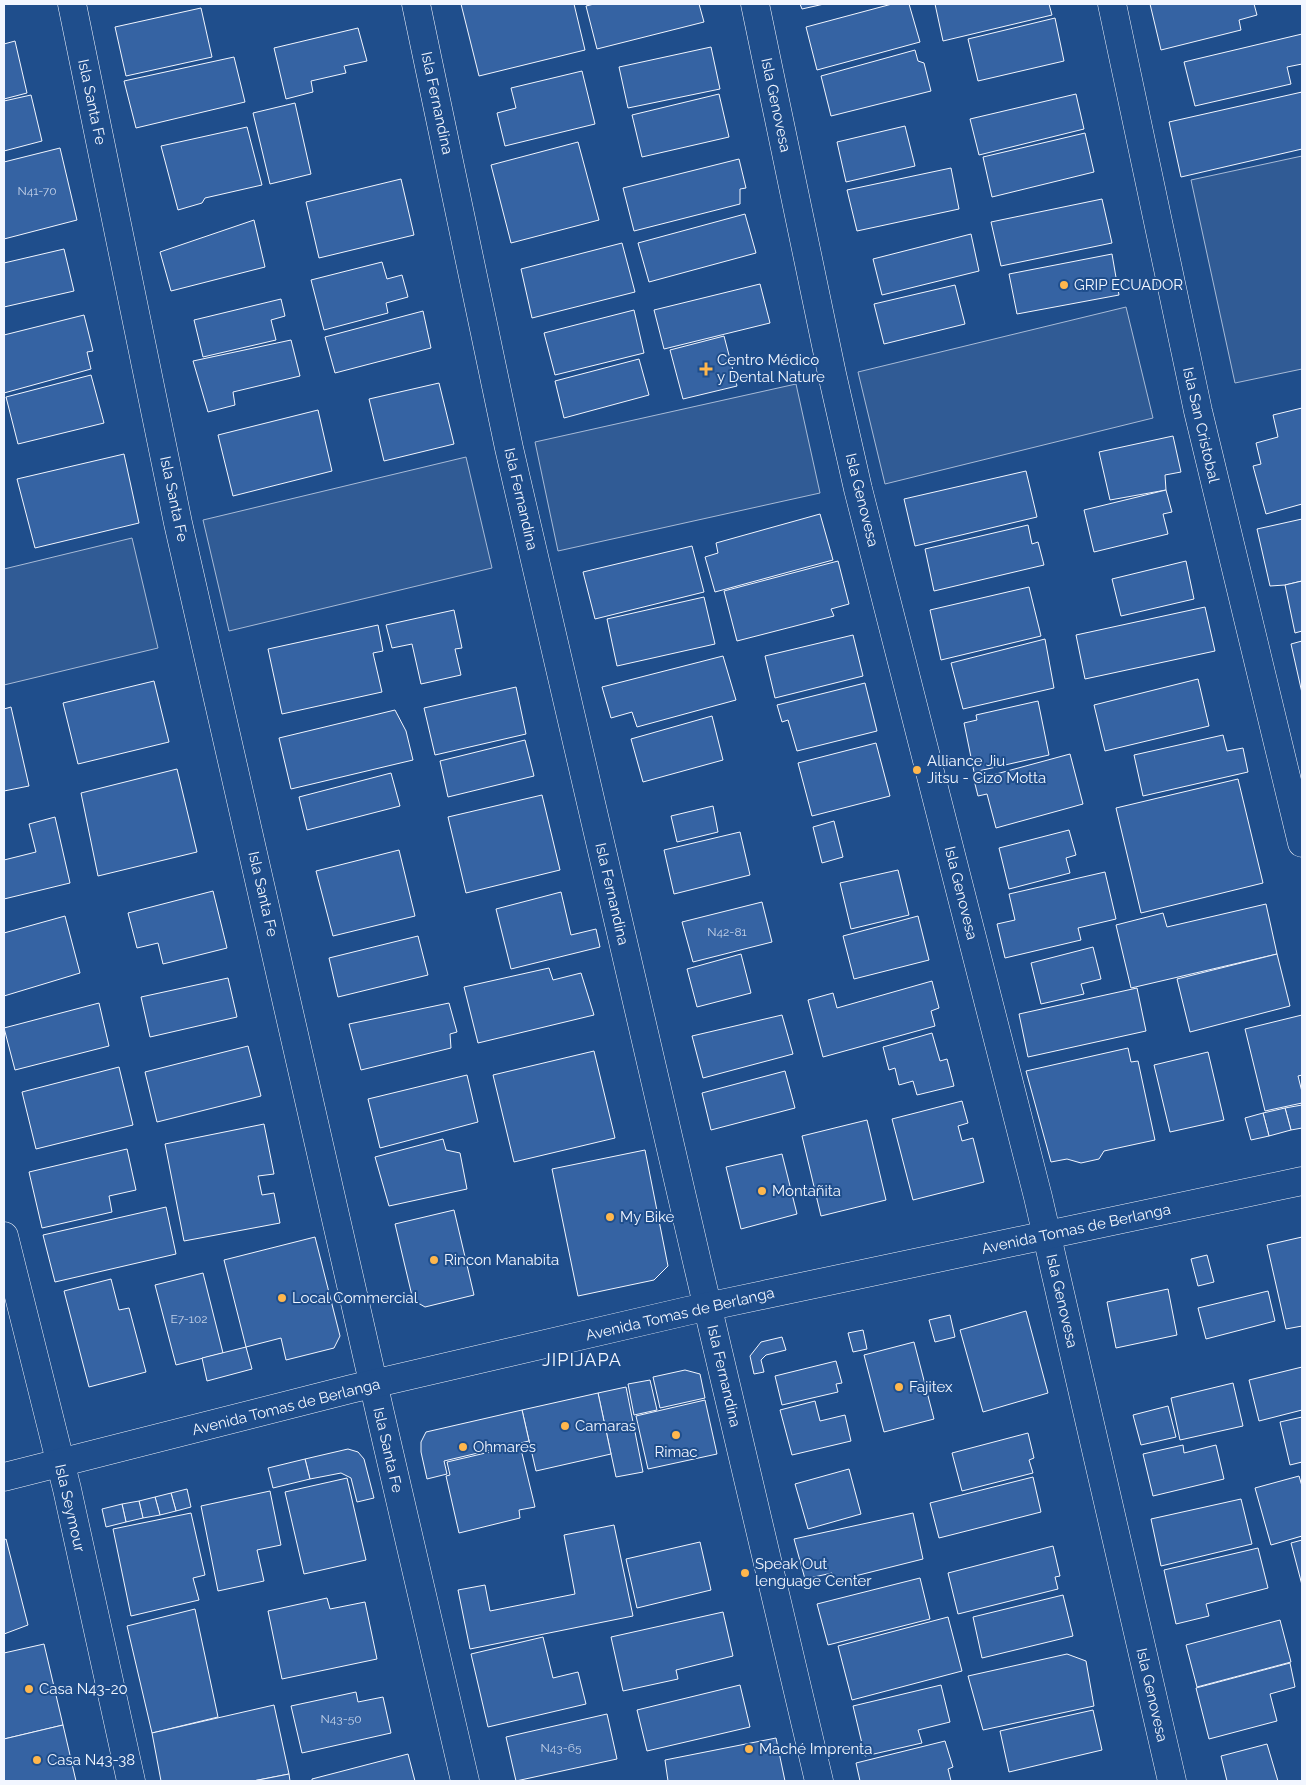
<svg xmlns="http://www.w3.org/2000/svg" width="1306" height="1785" viewBox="0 0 1306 1785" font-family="Raleway,sans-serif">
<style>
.green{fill:#305b95;stroke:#a8bbd7}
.building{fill:#3563a3;stroke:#f2f6ff}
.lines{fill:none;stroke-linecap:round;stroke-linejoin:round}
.street-casing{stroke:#f2f6ff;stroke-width:29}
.secondary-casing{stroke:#f2f6ff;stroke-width:29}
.street{stroke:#1f4e8c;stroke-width:28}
.secondary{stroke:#1f4e8c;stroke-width:28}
.poi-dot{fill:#ffb74d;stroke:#1f4e8c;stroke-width:2}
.labels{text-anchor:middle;stroke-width:4;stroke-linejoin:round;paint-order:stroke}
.number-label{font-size:12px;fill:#c3d1e8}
.street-label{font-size:15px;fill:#f2f6ff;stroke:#1f4e8c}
.poi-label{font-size:15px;fill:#f2f6ff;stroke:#1f4e8c;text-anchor:start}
.quarter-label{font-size:18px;letter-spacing:1px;fill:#f2f6ff;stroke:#1f4e8c}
</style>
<rect width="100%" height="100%" fill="#1f4e8c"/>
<g class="green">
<path d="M1302,156v213l-67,14 -44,-203z"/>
<path d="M1126,307l27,111 -268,66 -27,-112z"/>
<path d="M796,384l24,109 -262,58 -23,-109z"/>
<path d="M466,457l26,111 -263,63 -26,-111z"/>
<path d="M132,538l26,110 -154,37v-116z"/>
</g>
<g class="building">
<path d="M461,4h113l11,46 -106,26z"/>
<path d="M594,4h105l5,18 -107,27 -11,-43z"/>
<path d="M800,4h24l-22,5z"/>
<path d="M892,4h17l11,38 -103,28 -11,-43z"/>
<path d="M935,4h114l3,11 -109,26z"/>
<path d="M1150,4h104l3,11 -18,5 2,10 -80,20z"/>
<path d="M201,8l11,49 -86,19 -11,-49z"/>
<path d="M1055,18l9,43 -86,20 -10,-42z"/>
<path d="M358,28l9,33 -23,5 2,7 -35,8 2,11 -27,7 -12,-51z"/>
<path d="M1302,34v30l-15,3 4,17 -96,22 -11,-44z"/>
<path d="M15,41l12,52 -23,6v-55z"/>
<path d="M711,47l9,42 -92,19 -9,-41z"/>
<path d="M915,50l3,11 6,2 7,28 -100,25 -10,-40z"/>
<path d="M234,57l11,45 -109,26 -12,-47z"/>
<path d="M582,71l13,53 -90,22 -8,-33 19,-5 -5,-20z"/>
<path d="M1302,92v57l-121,28 -12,-55z"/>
<path d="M719,94l10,43 -87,20 -10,-42z"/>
<path d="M1076,94l8,35 -105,26 -9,-36z"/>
<path d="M31,95l11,46 -38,10v-50z"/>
<path d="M295,103l16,71 -41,10 -17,-71z"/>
<path d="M905,126l10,40 -69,16 -9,-40z"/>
<path d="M247,127l15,58 -57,13 -3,5 -24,7 -17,-64z"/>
<path d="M1085,133l9,39 -102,25 -9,-40z"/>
<path d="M578,142l21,78 -88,23 -20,-78z"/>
<path d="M60,148l17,72 -73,19v-77z"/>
<path d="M739,159l7,29 -6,1v15l-106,27 -11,-43z"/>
<path d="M951,168l8,41 -102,22 -10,-41z"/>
<path d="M401,179l13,56 -95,23 -13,-56z"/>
<path d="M1102,199l10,44 -111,23 -10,-44z"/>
<path d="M745,214l11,39 -107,29 -11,-39z"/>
<path d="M254,220l11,47 -94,24 -11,-39z"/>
<path d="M971,234l8,37 -97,24 -9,-36z"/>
<path d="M622,243l13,49 -103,26 -11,-49z"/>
<path d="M64,249l10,42 -70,16v-44z"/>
<path d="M1112,254l7,41 -102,19 -8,-40z"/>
<path d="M382,262l5,17 15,-4 6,22 -22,6 2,10 -64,17 -13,-50z"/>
<path d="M760,284l10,39 -106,26 -10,-39z"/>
<path d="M955,285l10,39 -81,20 -10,-40z"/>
<path d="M281,299l4,17 -14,4 5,20 -73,17 -9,-37z"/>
<path d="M634,310l10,43 -89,22 -11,-42z"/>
<path d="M423,311l8,37 -96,25 -10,-36z"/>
<path d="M84,315l9,36 -6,1 4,17 -87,24v-58z"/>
<path d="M724,336l13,50 -54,13 -13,-49z"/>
<path d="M291,340l9,36 -67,16 2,13 -27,7 -15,-51z"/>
<path d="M639,359l10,36 -85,23 -9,-37z"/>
<path d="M91,375l13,48 -86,21 -12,-47z"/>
<path d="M439,383l15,61 -70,17 -15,-62z"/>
<path d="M1302,408v96l-36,10 -13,-48 8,-2 -5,-21 22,-6 -5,-22z"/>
<path d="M318,410l14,61 -99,25 -15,-61z"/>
<path d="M1173,436l8,36 -16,3 1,15 -56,10 -11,-48z"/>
<path d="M124,454l15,69 -104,25 -18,-69z"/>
<path d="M1026,471l11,46 -122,29 -11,-47z"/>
<path d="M1166,490l6,22 -9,2 5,20 -74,18 -10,-42z"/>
<path d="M820,514l13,46 -118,32 -10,-35 13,-4 -2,-10z"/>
<path d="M1302,519v62l-17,4 -15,1 -13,-57z"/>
<path d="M1028,525l4,19 6,-2 6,23 -110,26 -9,-42z"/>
<path d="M692,546l12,46 -109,27 -12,-47z"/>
<path d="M838,561l11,43 -18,5 3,7 -97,25 -13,-50z"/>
<path d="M1186,561l8,38 -73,17 -9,-37z"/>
<path d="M1302,581v50l-7,2 -10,-48z"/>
<path d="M1029,587l12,49 -100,24 -11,-50z"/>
<path d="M704,597l11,47 -98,22 -10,-47z"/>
<path d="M1205,607l10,44 -130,28 -9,-44z"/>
<path d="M454,610l8,38 -7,1 6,26 -40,9 -9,-40 -20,4 -6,-23z"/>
<path d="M378,625l5,26 -10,2 9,39 -100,22 -14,-65z"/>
<path d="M853,635l10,41 -88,22 -10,-42z"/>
<path d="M1045,639l9,49 -91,21 -12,-46z"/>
<path d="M1302,641v52l-11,-49z"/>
<path d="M723,656l13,44 -99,27 -5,-15 -21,6 -9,-31z"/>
<path d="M1198,679l11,47 -104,25 -11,-46z"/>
<path d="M154,681l15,61 -91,22 -15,-61z"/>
<path d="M865,683l12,48 -80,20 -9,-31 -6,2 -5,-17z"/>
<path d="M516,687l10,47 -91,21 -11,-47z"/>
<path d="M1038,701l11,54 -75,17 -10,-49 13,-3 -1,-5z"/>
<path d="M11,707l18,79 -25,5v-82z"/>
<path d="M395,710l11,21 7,29 -122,29 -12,-51z"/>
<path d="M712,716l11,44 -80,22 -12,-43z"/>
<path d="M1223,735l4,16 16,-3 5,24 -105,24 -9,-41z"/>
<path d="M525,740l9,36 -86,21 -8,-36z"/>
<path d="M876,743l14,53 -78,20 -14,-53z"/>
<path d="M1070,754l13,50 -87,24 -9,-34 -9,2 -4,-16z"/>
<path d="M177,769l20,83 -99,24 -17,-83z"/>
<path d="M391,773l9,33 -93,24 -8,-33z"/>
<path d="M1238,779l25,104 -122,30 -25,-105z"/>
<path d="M542,795l18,75 -94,23 -18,-76z"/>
<path d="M713,806l5,26 -41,10 -6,-26z"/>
<path d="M55,817l15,66 -66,16v-39l32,-8 -7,-28z"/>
<path d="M834,821l9,36 -21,6 -9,-36z"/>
<path d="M1069,830l7,25 -10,3 4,15 -61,16 -10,-41z"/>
<path d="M740,832l10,43 -76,19 -10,-44z"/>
<path d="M399,850l16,66 -82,20 -17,-65z"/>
<path d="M898,870l11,45 -58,14 -11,-46z"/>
<path d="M1105,872l11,47 -38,9 3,12 -76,18 -8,-34 18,-4 -6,-26z"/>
<path d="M213,891l14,57 -64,16 -5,-21 -21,5 -9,-35z"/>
<path d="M561,892l10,43 25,-6 4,18 -89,22 -15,-60z"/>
<path d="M762,902l10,40 -79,20 -11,-40z"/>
<path d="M1266,904l11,50 -146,34 -15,-63 47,-12 4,14z"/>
<path d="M65,916l15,57 -76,23v-63z"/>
<path d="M918,916l11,44 -75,19 -11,-43z"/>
<path d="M418,936l10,39 -90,22 -9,-39z"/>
<path d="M1093,947l8,32 -20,5 3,10 -43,10 -10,-41z"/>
<path d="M741,954l10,39 -54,14 -10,-38z"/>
<path d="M1277,954l13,52 -100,26 -13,-53z"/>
<path d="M549,968l4,12 28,-7 13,42 -116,28 -14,-56z"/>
<path d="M228,978l9,39 -87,20 -9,-40z"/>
<path d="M932,981l7,27 -8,3 4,15 -112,31 -15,-57 25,-7 4,15z"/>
<path d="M1137,988l9,43 -118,26 -9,-43z"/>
<path d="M99,1003l10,43 -94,24 -11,-42z"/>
<path d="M449,1003l8,29 -7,2 1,14 -90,22 -12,-46z"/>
<path d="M782,1015l11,39 -90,24 -11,-42z"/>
<path d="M1302,1015v60l-4,1 4,16v11l-37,8 -20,-82z"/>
<path d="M932,1033l8,28 7,-2 7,27 -37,9 -4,-14 -14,4 -4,-17 -6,2 -6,-23z"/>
<path d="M248,1046l13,50 -104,26 -12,-50z"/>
<path d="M1128,1048l3,14 7,-1 17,79 -51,11 -5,8 -18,4 -14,-4 -16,3 -25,-91z"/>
<path d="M594,1051l21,87 -101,24 -21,-87z"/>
<path d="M1208,1052l16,68 -54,12 -16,-67z"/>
<path d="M119,1067l14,58 -97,24 -14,-57z"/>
<path d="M785,1071l10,37 -84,22 -9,-37z"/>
<path d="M467,1075l11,47 -98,26 -12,-49z"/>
<path d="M962,1101l6,22 -10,3 4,15 11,-3 11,44 -71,18 -21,-81z"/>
<path d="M1302,1105v23l-11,2 -6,-22z"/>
<path d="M1285,1108l6,22 -22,6 -6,-23z"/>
<path d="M1263,1113l6,23 -18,4 -6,-22z"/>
<path d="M867,1120l19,80 -65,16 -19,-80z"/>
<path d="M264,1124l10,50 -16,2 4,19 12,-2 6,30 -96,18 -19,-97z"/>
<path d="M443,1139l3,11 14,3 7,36 -78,17 -14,-49z"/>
<path d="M127,1149l9,41 -27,6 3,16 -70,16 -13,-56z"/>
<path d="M645,1150l23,116 -14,14 -76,16 -26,-127z"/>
<path d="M782,1154l15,60 -56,15 -15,-62z"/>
<path d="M166,1207l10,47 -121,28 -12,-47z"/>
<path d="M454,1210l20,85 -49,12 -12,-7 -18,-76z"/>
<path d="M315,1237l25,99 -6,12 -48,12 -5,-22 -35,9 -22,-87z"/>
<path d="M1302,1237v89l-16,3 -19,-84z"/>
<path d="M1207,1255l7,27 -16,4 -7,-27z"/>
<path d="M203,1273l20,80 -47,12 -21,-80z"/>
<path d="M111,1279l8,31 10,-2 17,64 -57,15 -25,-96z"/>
<path d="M1168,1289l9,46 -61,13 -9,-46z"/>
<path d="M1268,1291l7,30 -69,18 -8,-31z"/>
<path d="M1026,1311l22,82 -65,19 -23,-82z"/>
<path d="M950,1315l5,22 -20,5 -6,-22z"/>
<path d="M863,1330l4,19 -14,3 -5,-19z"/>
<path d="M782,1337l4,13 -20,5 -5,5 3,12 -10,2 -4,-18 11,-14z"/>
<path d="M914,1342l20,77 -50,13 -20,-77z"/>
<path d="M246,1347l6,22 -45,12 -5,-23z"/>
<path d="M836,1361l6,22 -6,1 2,8 -56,13 -7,-29z"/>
<path d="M1302,1367v43l-43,11 -10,-41z"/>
<path d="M685,1370l15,4 5,24 -45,10 -7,-31z"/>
<path d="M650,1380l7,30 -23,5 -6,-31z"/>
<path d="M1233,1383l10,43 -63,14 -9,-42z"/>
<path d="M626,1387l17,85 -27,5 -18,-84z"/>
<path d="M598,1393l13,61 -75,17 -14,-61z"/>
<path d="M705,1400l12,54 -69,15 -12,-53z"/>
<path d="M815,1401l5,20 25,-6 6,26 -59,14 -12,-45z"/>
<path d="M1168,1406l8,31 -35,8 -8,-30z"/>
<path d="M522,1410l7,31 -85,20 3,13 -20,5 -6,-27v-10l5,-10z"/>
<path d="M1302,1417v45l-12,3 -10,-43z"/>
<path d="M1028,1433l6,25 -5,2 4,13 -71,18 -10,-38z"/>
<path d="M520,1445l15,62 -16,3 1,8 -61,15 -13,-57 4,-1 -3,-13z"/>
<path d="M1183,1445l1,8 32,-8 8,34 -71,17 -10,-42z"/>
<path d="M348,1449l10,3 6,7 10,39 -17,4 -6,-24 -10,-5 -31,6 -5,-20z"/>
<path d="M305,1459l5,20 -37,9 -5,-20z"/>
<path d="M849,1469l12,45 -53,15 -13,-45z"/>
<path d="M1299,1476l3,10v50l-31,9 -16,-57z"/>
<path d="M1033,1477l8,35 -102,26 -9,-35z"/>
<path d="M347,1478l19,82 -62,14 -19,-82z"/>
<path d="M187,1489l4,18 -15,4 -5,-18z"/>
<path d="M270,1491l11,54 -24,5 7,31 -46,10 -17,-85z"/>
<path d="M171,1493l5,18 -16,4 -5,-18z"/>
<path d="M155,1497l5,18 -17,3 -4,-17z"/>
<path d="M1241,1499l11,45 -91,22 -10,-47z"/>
<path d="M139,1501l4,17 -17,4 -4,-18z"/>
<path d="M122,1504l4,18 -20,5 -4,-18z"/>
<path d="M191,1513l14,62 -12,3 6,22 -68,16 -18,-87z"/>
<path d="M913,1513l10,46 -88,22 -3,-8 -27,6 -11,-40z"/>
<path d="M614,1525l19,91 -163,33 -12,-59 27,-5 5,26 85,-17 -11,-59z"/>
<path d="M6,1539l22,86 -24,9v-94z"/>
<path d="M1302,1540v45l-11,-42z"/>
<path d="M700,1542l11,48 -74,18 -11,-49z"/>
<path d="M1053,1546l7,30 -5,1 3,12 -100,25 -10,-41z"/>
<path d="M1258,1548l10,40 -62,16 3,12 -33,8 -12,-54z"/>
<path d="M920,1578l10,41 -102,26 -11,-41z"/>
<path d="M1063,1595l10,41 -91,22 -9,-41z"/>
<path d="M327,1598l3,11 35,-7 12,57 -95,20 -14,-68z"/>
<path d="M195,1609l23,108 -66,16 -25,-107z"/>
<path d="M723,1612l10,44 -57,14 2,9 -55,12 -12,-54z"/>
<path d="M948,1617l14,54 -110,29 -14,-54z"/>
<path d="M1280,1620l11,42 -94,25 -11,-42z"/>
<path d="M543,1637l10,41 25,-6 8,32 -98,23 -17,-73z"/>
<path d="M44,1644l19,81 -59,14v-86z"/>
<path d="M1067,1654l19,7 8,45 -111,24 -15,-54z"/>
<path d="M1290,1663l5,24 -25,7 7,27 -68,18 -13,-51z"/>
<path d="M740,1685l10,42 -103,24 -10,-41z"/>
<path d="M941,1685l9,37 -32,8 4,13 -57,13 -12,-50z"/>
<path d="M356,1692l2,10 25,-5 8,36 -89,20 -11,-47z"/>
<path d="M274,1705l15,69 -36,7h-92l-9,-48z"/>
<path d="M1093,1710l9,40 -93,22 -9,-41z"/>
<path d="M607,1714l10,45 -101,22 -10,-44z"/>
<path d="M63,1725l13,56h-72v-42z"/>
<path d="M776,1738l9,43h-117l-3,-21z"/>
<path d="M945,1741l8,26 -5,2 3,12h-91l-4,-18z"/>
<path d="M1267,1744l11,37h-51l-6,-25z"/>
<path d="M408,1754l7,27h-103v-2z"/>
<path d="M289,1774l1,7h-37z"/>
</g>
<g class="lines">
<g class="street-casing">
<g id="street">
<path d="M72,4l106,519 202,890 85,368"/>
<path d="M416,4l93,444 189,818 121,515"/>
<path d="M755,4l77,370 26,115 180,708 134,584"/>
<path d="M1112,4l86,407 104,432"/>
<path d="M4,1236l63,253 64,292"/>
</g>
</g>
<g class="secondary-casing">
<path id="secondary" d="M4,1477l347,-88 336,-78 615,-130"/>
</g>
<use href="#street" class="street"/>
<use href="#secondary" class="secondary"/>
</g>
<g class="poi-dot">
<circle cx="1064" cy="285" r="5"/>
<path d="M703.5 361.5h5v5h5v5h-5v5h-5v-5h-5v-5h5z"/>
<circle cx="917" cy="770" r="5"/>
<circle cx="762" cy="1191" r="5"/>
<circle cx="610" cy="1217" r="5"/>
<circle cx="434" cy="1260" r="5"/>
<circle cx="282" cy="1298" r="5"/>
<circle cx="899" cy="1387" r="5"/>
<circle cx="565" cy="1426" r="5"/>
<circle cx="676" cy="1435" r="5"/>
<circle cx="463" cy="1447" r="5"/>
<circle cx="745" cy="1573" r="5"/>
<circle cx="29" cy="1689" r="5"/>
<circle cx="749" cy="1749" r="5"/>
<circle cx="37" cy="1760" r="5"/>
</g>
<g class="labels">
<g class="number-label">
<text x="37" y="195">N41-70</text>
<text x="727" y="936">N42-81</text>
<text x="189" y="1323">E7-102</text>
<text x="341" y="1723">N43-50</text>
<text x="561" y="1752">N43-65</text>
</g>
<g class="street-label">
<text transform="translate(92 102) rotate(78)" y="5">Isla Santa Fe</text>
<text transform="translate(437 103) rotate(78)" y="5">Isla Fernandina</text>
<text transform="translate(776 105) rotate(78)" y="5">Isla Genovesa</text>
<text transform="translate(1201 425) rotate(77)" y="5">Isla San Cristobal</text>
<text transform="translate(174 499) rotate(78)" y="5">Isla Santa Fe</text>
<text transform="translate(521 499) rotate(77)" y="5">Isla Fernandina</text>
<text transform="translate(862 500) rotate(76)" y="5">Isla Genovesa</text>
<text transform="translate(961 893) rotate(76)" y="5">Isla Genovesa</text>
<text transform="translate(263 894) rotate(77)" y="5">Isla Santa Fe</text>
<text transform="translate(612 894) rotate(77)" y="5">Isla Fernandina</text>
<text transform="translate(1076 1229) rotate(-12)" y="5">Avenida Tomas de Berlanga</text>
<text transform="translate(1062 1301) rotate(77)" y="5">Isla Genovesa</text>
<text transform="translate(680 1314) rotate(-13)" y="5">Avenida Tomas de Berlanga</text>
<text transform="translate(724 1376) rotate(77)" y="5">Isla Fernandina</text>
<text transform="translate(286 1407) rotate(-14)" y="5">Avenida Tomas de Berlanga</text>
<text transform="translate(388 1450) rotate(77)" y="5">Isla Santa Fe</text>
<text transform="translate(70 1508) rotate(77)" y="5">Isla Seymour</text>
<text transform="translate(1152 1695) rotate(77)" y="5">Isla Genovesa</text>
</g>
<g class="poi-label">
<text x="1074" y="290">GRIP ECUADOR</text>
<text x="717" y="365">Centro Médico<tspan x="717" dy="17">y Dental Nature</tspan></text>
<text x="927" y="766">Alliance Jiu<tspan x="927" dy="17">Jitsu - Cizo Motta</tspan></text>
<text x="772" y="1196">Montañita</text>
<text x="620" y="1222">My Bike</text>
<text x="444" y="1265">Rincon Manabita</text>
<text x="292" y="1303">Local Commercial</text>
<text x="909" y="1392">Fajitex</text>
<text x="575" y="1431">Camaras</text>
<text x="473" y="1452">Ohmares</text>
<text x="676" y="1457" text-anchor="middle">Rimac</text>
<text x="755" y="1569">Speak Out<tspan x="755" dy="17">lenguage Center</tspan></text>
<text x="39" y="1694">Casa N43-20</text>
<text x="759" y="1754">Maché Imprenta</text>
<text x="47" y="1765">Casa N43-38</text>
</g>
<g class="quarter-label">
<text x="582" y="1366">JIPIJAPA</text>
</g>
</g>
<rect width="1306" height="1785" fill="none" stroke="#f2f6ff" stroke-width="10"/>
</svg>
